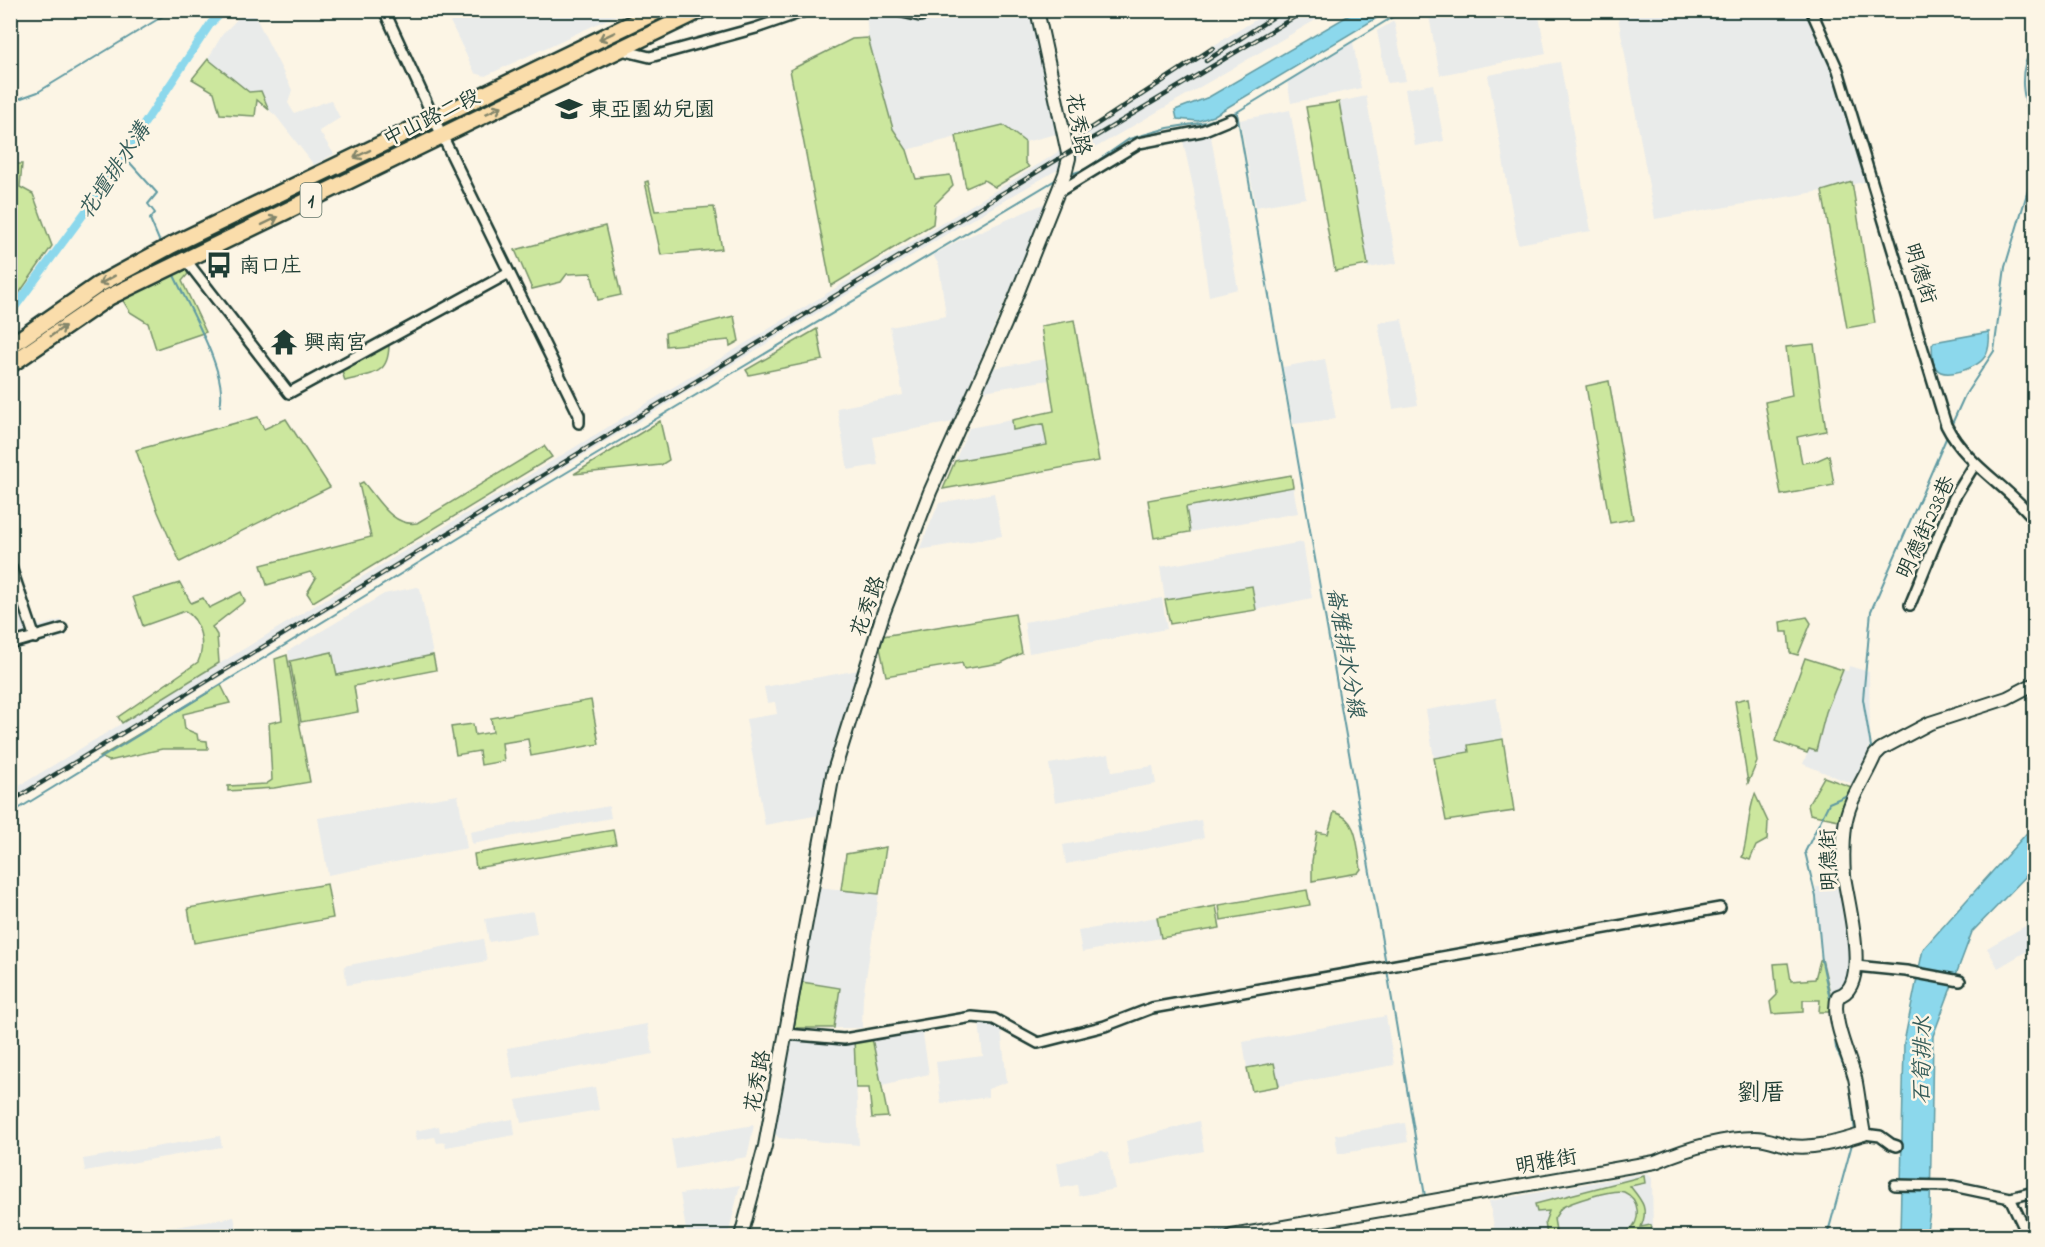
<svg xmlns="http://www.w3.org/2000/svg" width="2045" height="1247" viewBox="0 0 2045 1247" font-family="'Indie Flower','LXGW WenKai TC',sans-serif">
<style>
.built{fill:#e9ebea}
.green{fill:#cce79e;stroke:#769269;stroke-width:1.5}
.water{fill:#8cd8ec;stroke:#609aa2;stroke-width:1.5}
.lines{fill:none;stroke-linecap:round;stroke-linejoin:round}
.stream{stroke:#609aa2;stroke-width:2}
.canal{stroke:#8cd8ec;stroke-width:8}
.minor-casing{stroke:#1f3d34;stroke-width:14}
.tertiary-casing{stroke:#1f3d34;stroke-width:16}
.primary-casing{stroke:#1f3d34;stroke-width:20}
.minor{stroke:#fcf5e5;stroke-width:9}
.tertiary{stroke:#fcf5e5;stroke-width:12}
.primary{stroke:#faddab;stroke-width:15}
.rail-casing{stroke:#1f3d34;stroke-width:4.5}
.rail{stroke:#fcf5e5;stroke-width:2;stroke-dasharray:7;stroke-linecap:butt}
.oneway{stroke:#82856a}
.labels{text-anchor:middle;stroke-width:5;stroke-linejoin:round;paint-order:stroke}
.shield{fill:#fcf5e5;stroke:#617469;stroke-width:1.5}
.shield-label{font-size:20px;font-weight:bold;fill:#1f3d34}
.poi-label{font-size:21px;fill:#1f3d34;stroke:#fcf5e5;text-anchor:start}
.street-label{font-size:21px;fill:#1f3d34;stroke:#fcf5e5}
.water-label{font-size:22px;font-style:italic;fill:#355c59;stroke:#fcf5e5}
.quarter-label{font-size:24px;fill:#1f3d34;stroke:#fcf5e5}
</style>
<rect width="100%" height="100%" fill="#fcf5e5"/>
<filter id="ink" filterUnits="userSpaceOnUse"><feTurbulence type="fractalNoise" baseFrequency=".0167" numOctaves="2"/><feDisplacementMap in="SourceGraphic" scale="12" xChannelSelector="R" yChannelSelector="G"/><feConvolveMatrix kernelMatrix="1 2 1 2 8 2 1 2 1" color-interpolation-filters="sRGB"/></filter>
<g filter="url(#ink)">
<g class="built">
<path d="M957,10l76,1 27,122 -35,9 -22,-17 -96,25 -14,-21 -25,-91 -2,-27 72,3z"/>
<path d="M245,11h7l3,5 37,74 -4,13 6,10 37,-13 9,18 -21,13 15,23 -20,11 -38,-49 -7,-6 -8,-18h-12l-41,-33 14,-24z"/>
<path d="M445,11h180l-140,65 -10,-3z"/>
<path d="M1270,11h61l-381,221 -939,572v-13l1033,-630 107,-70 39,-31z"/>
<path d="M1428,11h110l8,43 -106,21z"/>
<path d="M1617,11h187l27,54 37,116 -46,10 -167,28z"/>
<path d="M1394,21l12,60 -19,2 -10,-52z"/>
<path d="M1353,42l8,46 -70,15 -4,-23z"/>
<path d="M1560,62l31,169 -73,13 -30,-169z"/>
<path d="M1433,84l11,57 -29,5 -10,-57z"/>
<path d="M1366,96l31,167 -29,5 -29,-166z"/>
<path d="M1290,110l16,88 -50,9 -16,-87z"/>
<path d="M1210,131l28,158 -29,7 -15,-105 -11,-50z"/>
<path d="M1048,202l-95,220 -80,15 5,28 -30,5 -11,-62 66,-13 -13,-68 56,-11 -7,-51 -6,-10 27,-15z"/>
<path d="M1402,319l16,86 -25,4 -15,-86z"/>
<path d="M1045,359l4,21 -65,11 9,-23z"/>
<path d="M1325,359l11,60 -43,5 -10,-57z"/>
<path d="M1012,420l1,10 30,-6 4,21 -92,16 14,-33z"/>
<path d="M1293,487l5,26 -108,19 -4,-25z"/>
<path d="M994,493l8,43 -83,14 20,-47z"/>
<path d="M10,542l8,37 21,47 22,-6 5,16 -55,15z"/>
<path d="M1303,542l9,56 -56,12 -4,-24 -87,14 -5,-33z"/>
<path d="M417,587l3,1 13,67 -97,20 -5,-23 -41,9 -2,-10 96,-57z"/>
<path d="M1162,598l5,31 -138,24 -5,-31z"/>
<path d="M1849,666l20,6 1,67 -3,20 -10,24 -4,1 -50,-20 6,-15 7,2 10,-39 17,-42 5,1z"/>
<path d="M859,670l-22,70 -17,75 -55,10 -19,-106 31,-5 -2,-12 -8,1 -3,-16z"/>
<path d="M1496,698l7,41 -34,6 1,7 -36,6 -8,-48z"/>
<path d="M1109,754l3,18 41,-6 3,18 -101,18 -6,-38z"/>
<path d="M458,795l9,53 -139,27 -10,-57z"/>
<path d="M609,806l2,12 -139,26 -2,-12z"/>
<path d="M1201,820l3,18 -138,26 -3,-19z"/>
<path d="M818,887l61,7 -16,103 -1,31h-28l6,-40 -38,-6z"/>
<path d="M1816,887l31,1 7,42 -5,58 -19,5 -8,-34z"/>
<path d="M533,911l4,23 -48,8 -4,-23z"/>
<path d="M1157,917l4,21 -79,14 -4,-21z"/>
<path d="M2034,921v26l-36,21 -11,-20z"/>
<path d="M483,939l4,22 -140,24 -3,-19z"/>
<path d="M978,1014l22,7 7,61 -19,7v8l-47,7 -5,-42 47,-6z"/>
<path d="M1386,1016l8,49 -115,21 -5,-23 -27,5 -4,-26z"/>
<path d="M647,1024l6,30 -140,25 -6,-31z"/>
<path d="M922,1028l7,46 -47,11 -11,-52z"/>
<path d="M854,1038l5,107 -80,-7 -6,-6 16,-93z"/>
<path d="M595,1087l4,23 -78,13 -5,-23z"/>
<path d="M513,1119l2,16 -69,12 -1,-5 -8,1 -2,-6 -18,3 -2,-9 24,-5 1,6z"/>
<path d="M1199,1121l5,30 -74,15 -4,-25z"/>
<path d="M1405,1123l3,19 -70,12 -3,-19z"/>
<path d="M754,1125l-7,32 -71,12 -5,-30z"/>
<path d="M220,1136l2,11 -137,24 -2,-12z"/>
<path d="M1102,1151l6,2 7,36 -36,7 -2,-11 -16,3 -4,-25z"/>
<path d="M1647,1173l5,5 1,55 -13,3h-144l-7,-35z"/>
<path d="M740,1185l-12,51h-41l-7,-42z"/>
<path d="M234,1217l4,19h-115z"/>
</g>
<g class="green">
<path d="M868,38l25,91 14,21 9,29 34,-4 3,11 -18,18 -2,20 -102,62 -41,-216 62,-31z"/>
<path d="M208,59l41,33 12,-1 8,19 -12,-10 -2,16 -35,-2 -6,-22 -22,-13z"/>
<path d="M1339,102l29,163 -33,6 -29,-164z"/>
<path d="M1003,125l22,17v20l4,5 -34,20 -11,-7 -18,8 -10,-52z"/>
<path d="M11,164h11l-2,23 13,7 19,52 -41,59z"/>
<path d="M648,181l7,30 59,-4 8,42 -61,6 -16,-73z"/>
<path d="M1852,182l23,141 -28,5 -25,-137z"/>
<path d="M605,226l16,69 -23,5 -7,-27 -24,1 -6,8 -29,7 -17,-39z"/>
<path d="M184,266l4,8 -6,7 24,51 -50,17 -8,-26 -18,-11 -8,-13z"/>
<path d="M734,316l5,25 -9,5 -1,-6 -63,6 -1,-13z"/>
<path d="M1074,320l25,141 -156,28 12,-28 92,-16 -4,-21 -30,6 -1,-10 42,-9 -13,-85z"/>
<path d="M817,329l6,31 -74,15 -3,-5z"/>
<path d="M389,341c1,35 -16,32 -44,40l-4,-13z"/>
<path d="M1814,344l12,87 -29,6 5,26 14,-2 13,-6 5,30 -53,10 -16,-93 27,-6 -6,-49z"/>
<path d="M1609,381l24,138 -23,4 -24,-137z"/>
<path d="M258,417l6,12 22,-10 44,68 -150,75 -22,-50 -22,-62z"/>
<path d="M660,421l9,39 -8,5 -87,9z"/>
<path d="M544,446l8,11 -239,145 -6,-9 9,-15 -6,-6 -43,13 -6,-20 110,-28 -12,-53 4,-2c15,17 29,45 54,41z"/>
<path d="M1291,475l2,12 -107,20 4,25 -36,6 -6,-38z"/>
<path d="M180,583l11,20 12,-5 6,10 32,-16 4,9 -33,26 5,8 2,28 -97,60 -4,-6 80,-55c7,-15 4,-42 -13,-51l-42,15 -10,-29z"/>
<path d="M1252,586l4,24 -86,14 -5,-24z"/>
<path d="M1015,614l7,39 -21,10 -37,6 -2,-6 -76,13 -6,-28 3,-12z"/>
<path d="M1807,617l4,6 -13,32 -8,-2 -2,-21h-7l-1,-10z"/>
<path d="M332,652l5,23 96,-20 3,15 -82,16 4,26 -57,10 -11,-61z"/>
<path d="M287,655l23,127 -36,6 -46,3v-5l38,-2 6,-4 -3,-57 13,-3 -7,-61z"/>
<path d="M1805,658l38,12 -17,42 -10,39 -7,-2 -2,4 -32,-12z"/>
<path d="M221,685l9,18 -47,11 2,15 12,5 1,6 9,1 1,8h-46l-53,12 -9,-4z"/>
<path d="M1748,698l9,64 -9,21 -13,-82z"/>
<path d="M591,700l8,44 -68,12 -3,-17 -26,4 2,18 -23,4 -2,-14 -23,4 -5,-28 22,-3 2,11 18,-3 -2,-14z"/>
<path d="M1503,739l11,72 -68,10 -12,-63 35,-6 -1,-7z"/>
<path d="M1824,777l30,11 -11,33 -33,-7 -2,-9z"/>
<path d="M1755,794l13,28 -1,18 -11,6 -6,14 -8,-3c7,-21 5,-42 13,-63z"/>
<path d="M1334,812c25,7 23,35 27,57l-3,4 -46,8v-20l5,-29 11,2z"/>
<path d="M613,830l3,14 -140,24 -2,-14z"/>
<path d="M886,847l-7,47 -38,-4 5,-36z"/>
<path d="M327,884l6,34 -139,25 -6,-35z"/>
<path d="M1307,890l3,15 -89,15 -2,-15z"/>
<path d="M1216,906l4,22 -59,10 -4,-21z"/>
<path d="M1822,959l8,34 1,19h-12l1,-12h-17v12l-31,2 -2,-12 7,-7 -3,-31 14,-1 3,18 24,-2 5,-19z"/>
<path d="M802,982l38,6 -6,40h-40z"/>
<path d="M871,1033l17,84 -16,1 -3,-30h-13l-2,-50z"/>
<path d="M1274,1063l5,23 -27,5 -5,-23z"/>
<path d="M1644,1176l1,7 -15,3c12,15 19,22 11,41l10,-2 2,8 -13,3h-30c5,-1 12,-2 18,-5 14,-9 12,-32 -4,-39 -10,-4 -53,10 -63,16l-7,11 3,17h-10l-2,-14 4,-11 -12,1 -2,-8z"/>
</g>
<g class="water">
<path d="M1358,10l20,1 2,5 -167,100 -15,5 -21,-2 -2,-9 34,-13z"/>
<path d="M1989,332c1,8 0,21 -6,27 -7,9 -39,21 -47,9 -5,-6 -3,-15 -4,-23l2,-3z"/>
<path d="M2034,825v43l-62,64 -39,104 -3,176 -4,24h-26l4,-194 19,-93z"/>
</g>
<g class="lines">
<g class="stream">
<path d="M2034,46c-21,28 -7,60 0,91"/>
<path d="M10,102l28,-10 135,-82"/>
<path d="M1237,113l149,851"/>
<path d="M123,155l34,38 -9,11 7,9 -5,6 11,26"/>
<path d="M1068,175l18,-6 43,-30 39,-11 38,-6 31,-10 167,-102"/>
<path d="M173,273c14,32 56,100 47,133"/>
<path d="M1951,426l14,-31 29,-44 11,-84 29,-97"/>
<path d="M1872,753l-9,-54 8,-88 77,-177"/>
<path d="M10,814l519,-319 528,-316"/>
<path d="M1387,970l38,226"/>
<path d="M1831,1004l-9,-42 -6,-65 -11,-45 24,-49 21,-9"/>
<path d="M1834,1033l2,15 13,30 6,54"/>
<path d="M1195,1236l38,-6"/>
<path d="M1827,1236l25,-92"/>
</g>
<path class="canal" d="M10,314l79,-107 122,-184 14,-13"/>
<g class="minor-casing">
<g id="minor">
<path d="M384,10l50,109 145,296v8"/>
<path d="M894,10l26,6 25,-6"/>
<path d="M1811,10l27,60 108,355c20,40 61,60 88,94"/>
<path d="M621,50l29,7 106,-29 52,-18"/>
<path d="M1060,191l79,-48 63,-12 29,-12"/>
<path d="M185,259l104,134 220,-120"/>
<path d="M10,564l25,74"/>
<path d="M1910,605l44,-107 21,-34"/>
<path d="M10,644l52,-15"/>
<path d="M1856,966l50,5 54,10"/>
<path d="M786,1034l58,5 128,-22 22,2 44,24 67,-17 47,-18 568,-100"/>
<path d="M1864,1134l16,2 11,8 6,2"/>
<path d="M1895,1185l58,1 57,12 24,-6"/>
<path d="M2010,1198l18,38"/>
</g>
</g>
<g class="tertiary-casing">
<g id="tertiary">
<path d="M741,1236l24,-90 68,-372 50,-160 47,-122 75,-168 60,-150 4,-16 -32,-148"/>
<path d="M1232,1236l423,-74c31,-13 66,-24 100,-24 13,0 24,6 36,8 26,3 49,-5 73,-12 -4,-19 -5,-38 -9,-56 -6,-22 -25,-61 -17,-82 34,-8 9,-95 6,-120 -1,-16 -1,-34 1,-50 3,-26 20,-47 30,-71l6,-6 49,-26 77,-25 27,-14"/>
</g>
</g>
<g class="primary-casing">
<g id="primary">
<path d="M10,346l88,-61 74,-40 488,-235"/>
<path d="M10,365l99,-68 592,-287"/>
</g>
</g>
<use href="#minor" class="minor"/>
<use href="#tertiary" class="tertiary"/>
<use href="#primary" class="primary"/>
<g class="rail-casing">
<g id="rail">
<path d="M1206,61l78,-51"/>
<path d="M1080,135l133,-87"/>
<path d="M10,802l1058,-649 238,-143"/>
</g>
</g>
<use href="#rail" class="rail"/>
</g>
<defs><path id="oneway-shaft" d="M-6 0H5M1.5-3L5.5 0L1.5 3" fill="none" stroke-width="1.6" stroke-linecap="round" stroke-linejoin="round" transform="scale(1.5)"/></defs>
<g class="oneway">
<use href="#oneway-shaft" transform="translate(607 36) rotate(155)"/>
<use href="#oneway-shaft" transform="translate(494 110) rotate(-25)"/>
<use href="#oneway-shaft" transform="translate(362 154) rotate(154)"/>
<use href="#oneway-shaft" transform="translate(270 221) rotate(-26)"/>
<use href="#oneway-shaft" transform="translate(107 280) rotate(151)"/>
<use href="#oneway-shaft" transform="translate(58 331) rotate(-35)"/>
</g>
</g>
<defs>
<g id="school-bare" transform="scale(2.07)"><path d="M0-5L7-2L0 1L-7-2ZM-4 1L0 2.5L4 1V4Q0 6-4 4Z" fill="#1f3d34" stroke="#fcf5e5" stroke-width="2.5" paint-order="stroke"/></g>
<g id="bus-bare" transform="scale(2.07)"><path d="M-5-6H5V4H4V6H2V4H-2V6H-4V4H-5ZM-3.5-4V0h7V-4ZM-3.5 1.2v1.5H-2V1.2ZM2 1.2v1.5H3.5V1.2Z" fill="#1f3d34" stroke="#fcf5e5" stroke-width="2.5" paint-order="stroke"/></g>
<g id="temple-bare" transform="scale(2.07)"><path d="M0-6L5-2H3V0L6.5 2.5H4V6H1.5V3h-3V6H-4V2.5H-6.5L-3 0V-2H-5Z" fill="#1f3d34" stroke="#fcf5e5" stroke-width="2.5" paint-order="stroke"/></g>
</defs>
<g fill-rule="evenodd">
<use href="#school-bare" x="569" y="109"/>
<use href="#bus-bare" x="219" y="265"/>
<use href="#temple-bare" x="284" y="342"/>
</g>
<g class="labels">
<rect class="shield" x="300.5" y="183" width="21" height="34" rx="4.5"/>
<g class="shield-label">
<text x="311" y="207">1</text>
</g>
<g class="poi-label">
<text x="589" y="116">東亞園幼兒園</text>
<text x="239" y="272">南口庄</text>
<text x="304" y="349">興南宮</text>
</g>
<g class="street-label">
<text transform="translate(431 117) rotate(-26)" y="7">中山路二段</text>
<text transform="translate(1079 124) rotate(81)" y="7">花秀路</text>
<text transform="translate(1921 273) rotate(73)" y="7">明德街</text>
<text transform="translate(1925 527) rotate(-65)" y="7">明德街238巷</text>
<text transform="translate(867 606) rotate(-70)" y="7">花秀路</text>
<text transform="translate(1828 860) rotate(-92)" y="7">明德街</text>
<text transform="translate(757 1081) rotate(-79)" y="7">花秀路</text>
<text transform="translate(1546 1161) rotate(-10)" y="7">明雅街</text>
</g>
<g class="water-label">
<text transform="translate(113 170) rotate(-56)" y="8">花壇排水溝</text>
<text transform="translate(1347 652) rotate(80)" y="8">崙雅排水分線</text>
<text transform="translate(1921 1060) rotate(-89)" y="8">石筍排水</text>
</g>
<g class="quarter-label">
<text x="1761" y="1100">劉厝</text>
</g>
</g>
<rect width="2045" height="1247" fill="none" stroke="#fcf5e5" stroke-width="36"/>
<rect x="18" y="18" width="2009" height="1211" fill="none" stroke="#1f3d34" stroke-width="2" filter="url(#ink)"/>
</svg>
